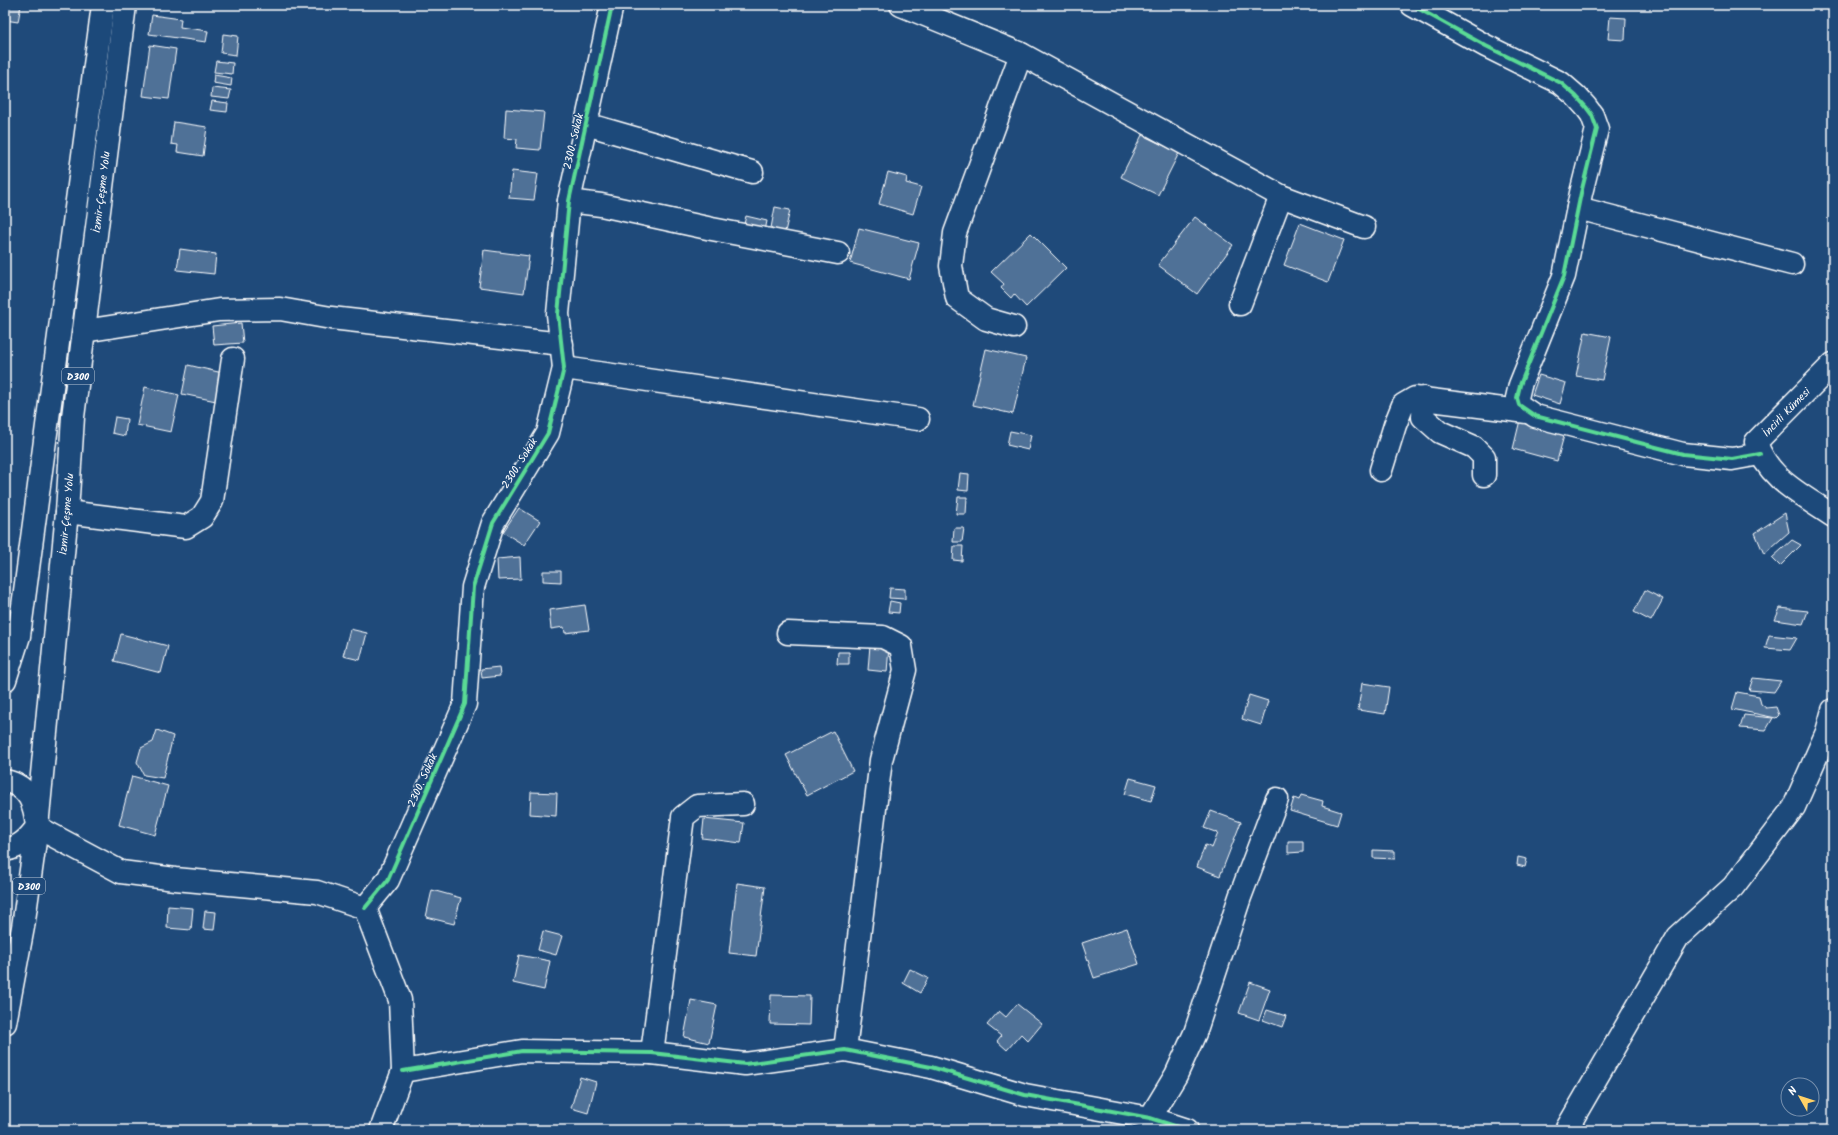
<svg xmlns="http://www.w3.org/2000/svg" width="1838" height="1135" viewBox="0 0 1838 1135" font-family="Kalam,sans-serif">
<style>
.building{fill:#507197;stroke:#fff}
.lines{fill:none;stroke-linecap:round;stroke-linejoin:round}
.minor-casing{stroke:#fff;stroke-width:25}
.highway-casing{stroke:#fff;stroke-width:25}
.minor{stroke:#1f4a7a;stroke-width:22}
.highway{stroke:#1f4a7a;stroke-width:22}
.cycleway-casing{stroke:#1f4a7a;stroke-width:6}
.cycleway{stroke:#5adb95;stroke-width:4}
.labels{text-anchor:middle;stroke-width:3;stroke-linejoin:round;paint-order:stroke}
.shield{fill:#1f4a7a;stroke:#bcc9d7;stroke-width:1}
.shield-label{font-size:10px;font-weight:bold;fill:#fff}
.street-label{font-size:11px;fill:#fff;stroke:#1f4a7a}
</style>
<rect width="100%" height="100%" fill="#1f4a7a"/>
<filter id="ink" filterUnits="userSpaceOnUse"><feTurbulence type="fractalNoise" baseFrequency=".025" numOctaves="2"/><feDisplacementMap in="SourceGraphic" scale="8" xChannelSelector="R" yChannelSelector="G"/><feConvolveMatrix kernelMatrix="1 2 1 2 8 2 1 2 1" color-interpolation-filters="sRGB"/></filter>
<g filter="url(#ink)">
<g class="building">
<path d="M5,5h16l-3,17 -13,-2z"/>
<path d="M152,15l29,4 -1,8 28,4 -2,11 -57,-8z"/>
<path d="M1610,17l16,1 -1,22 -17,-1z"/>
<path d="M223,34l15,2 -2,19 -15,-2z"/>
<path d="M150,45l26,4 -7,50 -26,-3z"/>
<path d="M216,61l17,2 -1,11 -18,-2z"/>
<path d="M214,75l18,3 -1,8 -18,-3z"/>
<path d="M212,88l19,2 -2,9 -18,-2z"/>
<path d="M212,101l16,2 -1,9 -17,-2z"/>
<path d="M506,109l38,3 -4,38 -24,-2 1,-9 -13,-1z"/>
<path d="M174,122l33,5 -4,29 -26,-4 1,-7 -7,-1z"/>
<path d="M1142,135l37,18 -21,42 -37,-18z"/>
<path d="M512,171l26,3 -4,26 -25,-2z"/>
<path d="M888,172l19,5 -1,6 15,4 -8,27 -34,-10z"/>
<path d="M775,207l15,3 -5,22 -14,-4z"/>
<path d="M746,216l21,5 -3,15 -22,-4z"/>
<path d="M1195,217l38,28 -36,49 -39,-29z"/>
<path d="M1300,223l44,17 -16,42 -44,-17z"/>
<path d="M859,228l60,15 -10,36 -59,-16z"/>
<path d="M1031,233l35,35 -40,39 -12,-13 -3,4 -10,-10 3,-4 -13,-12z"/>
<path d="M180,249l36,5 -2,20 -37,-4z"/>
<path d="M484,250l45,6 -5,37 -45,-6z"/>
<path d="M241,323l2,20 -29,2 -2,-19z"/>
<path d="M1585,332l26,5 -9,43 -26,-4z"/>
<path d="M986,349l40,9 -13,56 -40,-9z"/>
<path d="M188,365l39,9 -6,28 -39,-8z"/>
<path d="M1539,375l27,8 -6,21 -28,-9z"/>
<path d="M145,387l34,8 -8,37 -34,-7z"/>
<path d="M115,417l12,2 -2,17 -13,-3z"/>
<path d="M1520,420l45,12 -8,29 -44,-12z"/>
<path d="M1010,431l21,4 -3,15 -21,-5z"/>
<path d="M960,473l9,1 -1,17 -10,-1z"/>
<path d="M958,497h9l-1,17h-10z"/>
<path d="M519,508l21,13 -16,24 -21,-13z"/>
<path d="M1785,513l4,19 -25,22 -9,-21z"/>
<path d="M954,528h10l-2,14h-9z"/>
<path d="M1792,540l9,5 -21,21 -8,-8z"/>
<path d="M954,546h9l-1,15 -9,-1z"/>
<path d="M520,557l1,22 -23,1 -1,-21z"/>
<path d="M543,571h18v11l-18,-1z"/>
<path d="M890,588l15,1v10l-16,-1z"/>
<path d="M1645,590l18,9 -12,22 -17,-9z"/>
<path d="M890,601l10,2 -1,10 -11,-1z"/>
<path d="M585,605l4,25 -24,3 -1,-6 -13,2 -2,-19z"/>
<path d="M1780,608l28,3 -5,13 -28,-4z"/>
<path d="M350,629l17,4 -7,27 -17,-4z"/>
<path d="M121,634l47,12 -7,27 -47,-12z"/>
<path d="M1769,635l28,3 -7,12 -25,-2z"/>
<path d="M870,645l19,2 -2,25 -19,-2z"/>
<path d="M838,652h11v12h-12z"/>
<path d="M499,667l1,9 -18,2 -1,-9z"/>
<path d="M1753,678l28,3 -7,11 -25,-2z"/>
<path d="M1362,683l27,4 -4,27 -27,-4z"/>
<path d="M1737,692l22,4 2,8 5,4 10,-1 3,8 -3,3 -44,-9z"/>
<path d="M1249,695l19,6 -7,24 -19,-6z"/>
<path d="M1744,715l29,3 -7,12 -26,-2z"/>
<path d="M157,730l16,6 -10,42 -19,-3 -7,-13 4,-14 12,-6z"/>
<path d="M833,731l20,40 -46,24 -21,-40z"/>
<path d="M132,776l36,10 -13,49 -36,-10z"/>
<path d="M1130,778l26,7 -5,16 -26,-7z"/>
<path d="M531,792l26,1 -1,23 -26,-2z"/>
<path d="M1301,795l22,6 -1,5 19,6 -4,13 -47,-14 4,-13 5,2z"/>
<path d="M1211,811l30,11 -21,54 -23,-9 8,-22 7,3 6,-15 -14,-5z"/>
<path d="M704,819l40,4 -3,20 -39,-5z"/>
<path d="M1288,841h15v11l-15,1z"/>
<path d="M1373,850l22,1v8l-22,-1z"/>
<path d="M1518,857l9,2 -2,8 -8,-2z"/>
<path d="M737,883l28,4 -9,69 -27,-3z"/>
<path d="M432,890l29,8 -7,26 -28,-7z"/>
<path d="M168,906l25,2 -2,22 -24,-2z"/>
<path d="M205,911l11,1 -2,18 -11,-1z"/>
<path d="M1127,928l12,36 -45,14 -12,-35z"/>
<path d="M543,931l19,5 -6,19 -18,-5z"/>
<path d="M519,955l31,6 -6,29 -31,-7z"/>
<path d="M910,969l18,9 -8,15 -17,-10z"/>
<path d="M1250,982l20,7 -11,31 -20,-7z"/>
<path d="M771,995l39,1 -1,29 -39,-1z"/>
<path d="M691,1000l26,5 -8,38 -25,-6z"/>
<path d="M1017,1004l25,20 -14,17 -7,-7 -14,16 -10,-9 4,-5 -14,-11 12,-14 7,6z"/>
<path d="M1267,1010l19,6 -4,11 -19,-7z"/>
<path d="M580,1077l16,5 -8,31 -17,-5z"/>
</g>
<g class="lines">
<g class="minor-casing">
<g id="minor">
<path d="M901,5l120,49 260,142 83,31"/>
<path d="M1412,5l74,41 75,37 15,13 10,11 6,8 5,14 -16,64 -17,83 -44,109 -3,13 2,7 16,11 148,38 49,5 28,-5"/>
<path d="M586,124l166,48"/>
<path d="M569,201l32,4 111,24 126,24"/>
<path d="M1578,208l214,56"/>
<path d="M1240,304l41,-108"/>
<path d="M1014,327l-28,-8 -29,-21 -6,-32 4,-33 66,-179"/>
<path d="M84,331l135,-21 61,-1 51,9 231,26"/>
<path d="M1833,364l-77,78c12,38 47,53 77,74"/>
<path d="M564,368l354,51"/>
<path d="M1424,398l-1,19 17,15 34,15 10,10v18"/>
<path d="M1381,470l14,-45 8,-20 12,-7 112,14"/>
<path d="M67,512l119,15 16,-10 10,-16 21,-142"/>
<path d="M788,633l95,4 18,9 4,24 -24,90 -36,290"/>
<path d="M37,827l84,45 54,7 142,13 48,16 35,92 3,71 -22,59"/>
<path d="M365,908l23,-28 77,-176 8,-117 20,-64 55,-90 16,-65 -6,-54 11,-113 43,-196"/>
<path d="M652,1053l31,-236 14,-11 46,-2"/>
<path d="M403,1071l119,-20 130,2 93,11 100,-14 86,17 94,28 125,23 37,12"/>
<path d="M1150,1118l26,-43 19,-42 45,-136 37,-98"/>
<path d="M1566,1130l112,-193 55,-50 61,-80 33,-75 6,-22"/>
</g>
</g>
<g class="highway-casing">
<g id="highway">
<path d="M5,680l14,-44 84,-631"/>
<path d="M5,781c25,5 30,24 32,46 -9,12 -16,20 -32,23"/>
<path d="M5,1023l18,-96 14,-100 30,-315 6,-95 52,-412"/>
</g>
</g>
<use href="#minor" class="minor"/>
<use href="#highway" class="highway"/>
<g class="cycleway-casing">
<g id="cycleway">
<path d="M1412,5l74,41 75,37 15,13 10,11 6,8 5,14 -16,64 -17,83 -44,109 -3,13 2,7 16,11 148,38 49,5 28,-5"/>
<path d="M365,908l23,-28 77,-176 8,-117 20,-64 55,-90 16,-65 -6,-54 11,-113 43,-196"/>
<path d="M403,1071l119,-20 130,2 93,11 100,-14 86,17 94,28 125,23 37,12"/>
</g>
</g>
<use href="#cycleway" class="cycleway"/>
</g>
</g>
<g class="labels">
<g class="shield">
<rect x="62" y="368" width="32" height="16" rx="3"/>
<rect x="13" y="878" width="32" height="16" rx="3"/>
</g>
<g class="shield-label">
<text x="78" y="380">D300</text>
<text x="29" y="890">D300</text>
</g>
<g class="street-label">
<text transform="translate(573 141) rotate(-77)" y="4">2300. Sokak</text>
<text transform="translate(101 192) rotate(-83)" y="4">İzmir-Çeşme Yolu</text>
<text transform="translate(1786 412) rotate(-46)" y="4">İncirli Kümesi</text>
<text transform="translate(519 463) rotate(-58)" y="4">2300. Sokak</text>
<text transform="translate(66 514) rotate(-85)" y="4">İzmir-Çeşme Yolu</text>
<text transform="translate(422 780) rotate(-66)" y="4">2300. Sokak</text>
</g>
</g>
<rect width="1838" height="1135" fill="none" stroke="#1f4a7a" stroke-width="20"/>
<rect x="10" y="10" width="1818" height="1115" fill="none" stroke="#fff" stroke-width="1.5" filter="url(#ink)"/>
<g transform="translate(1800 1097) rotate(309)"><circle r="19" fill="#1f4a7a" stroke="#7992af"/>
<path d="M0-3L7 15L0 10L-7 15Z" fill="#ffd166"/>
<text y="-6" font-size="11" font-weight="bold" text-anchor="middle" fill="#ffffff">N</text>
</g>
</svg>
